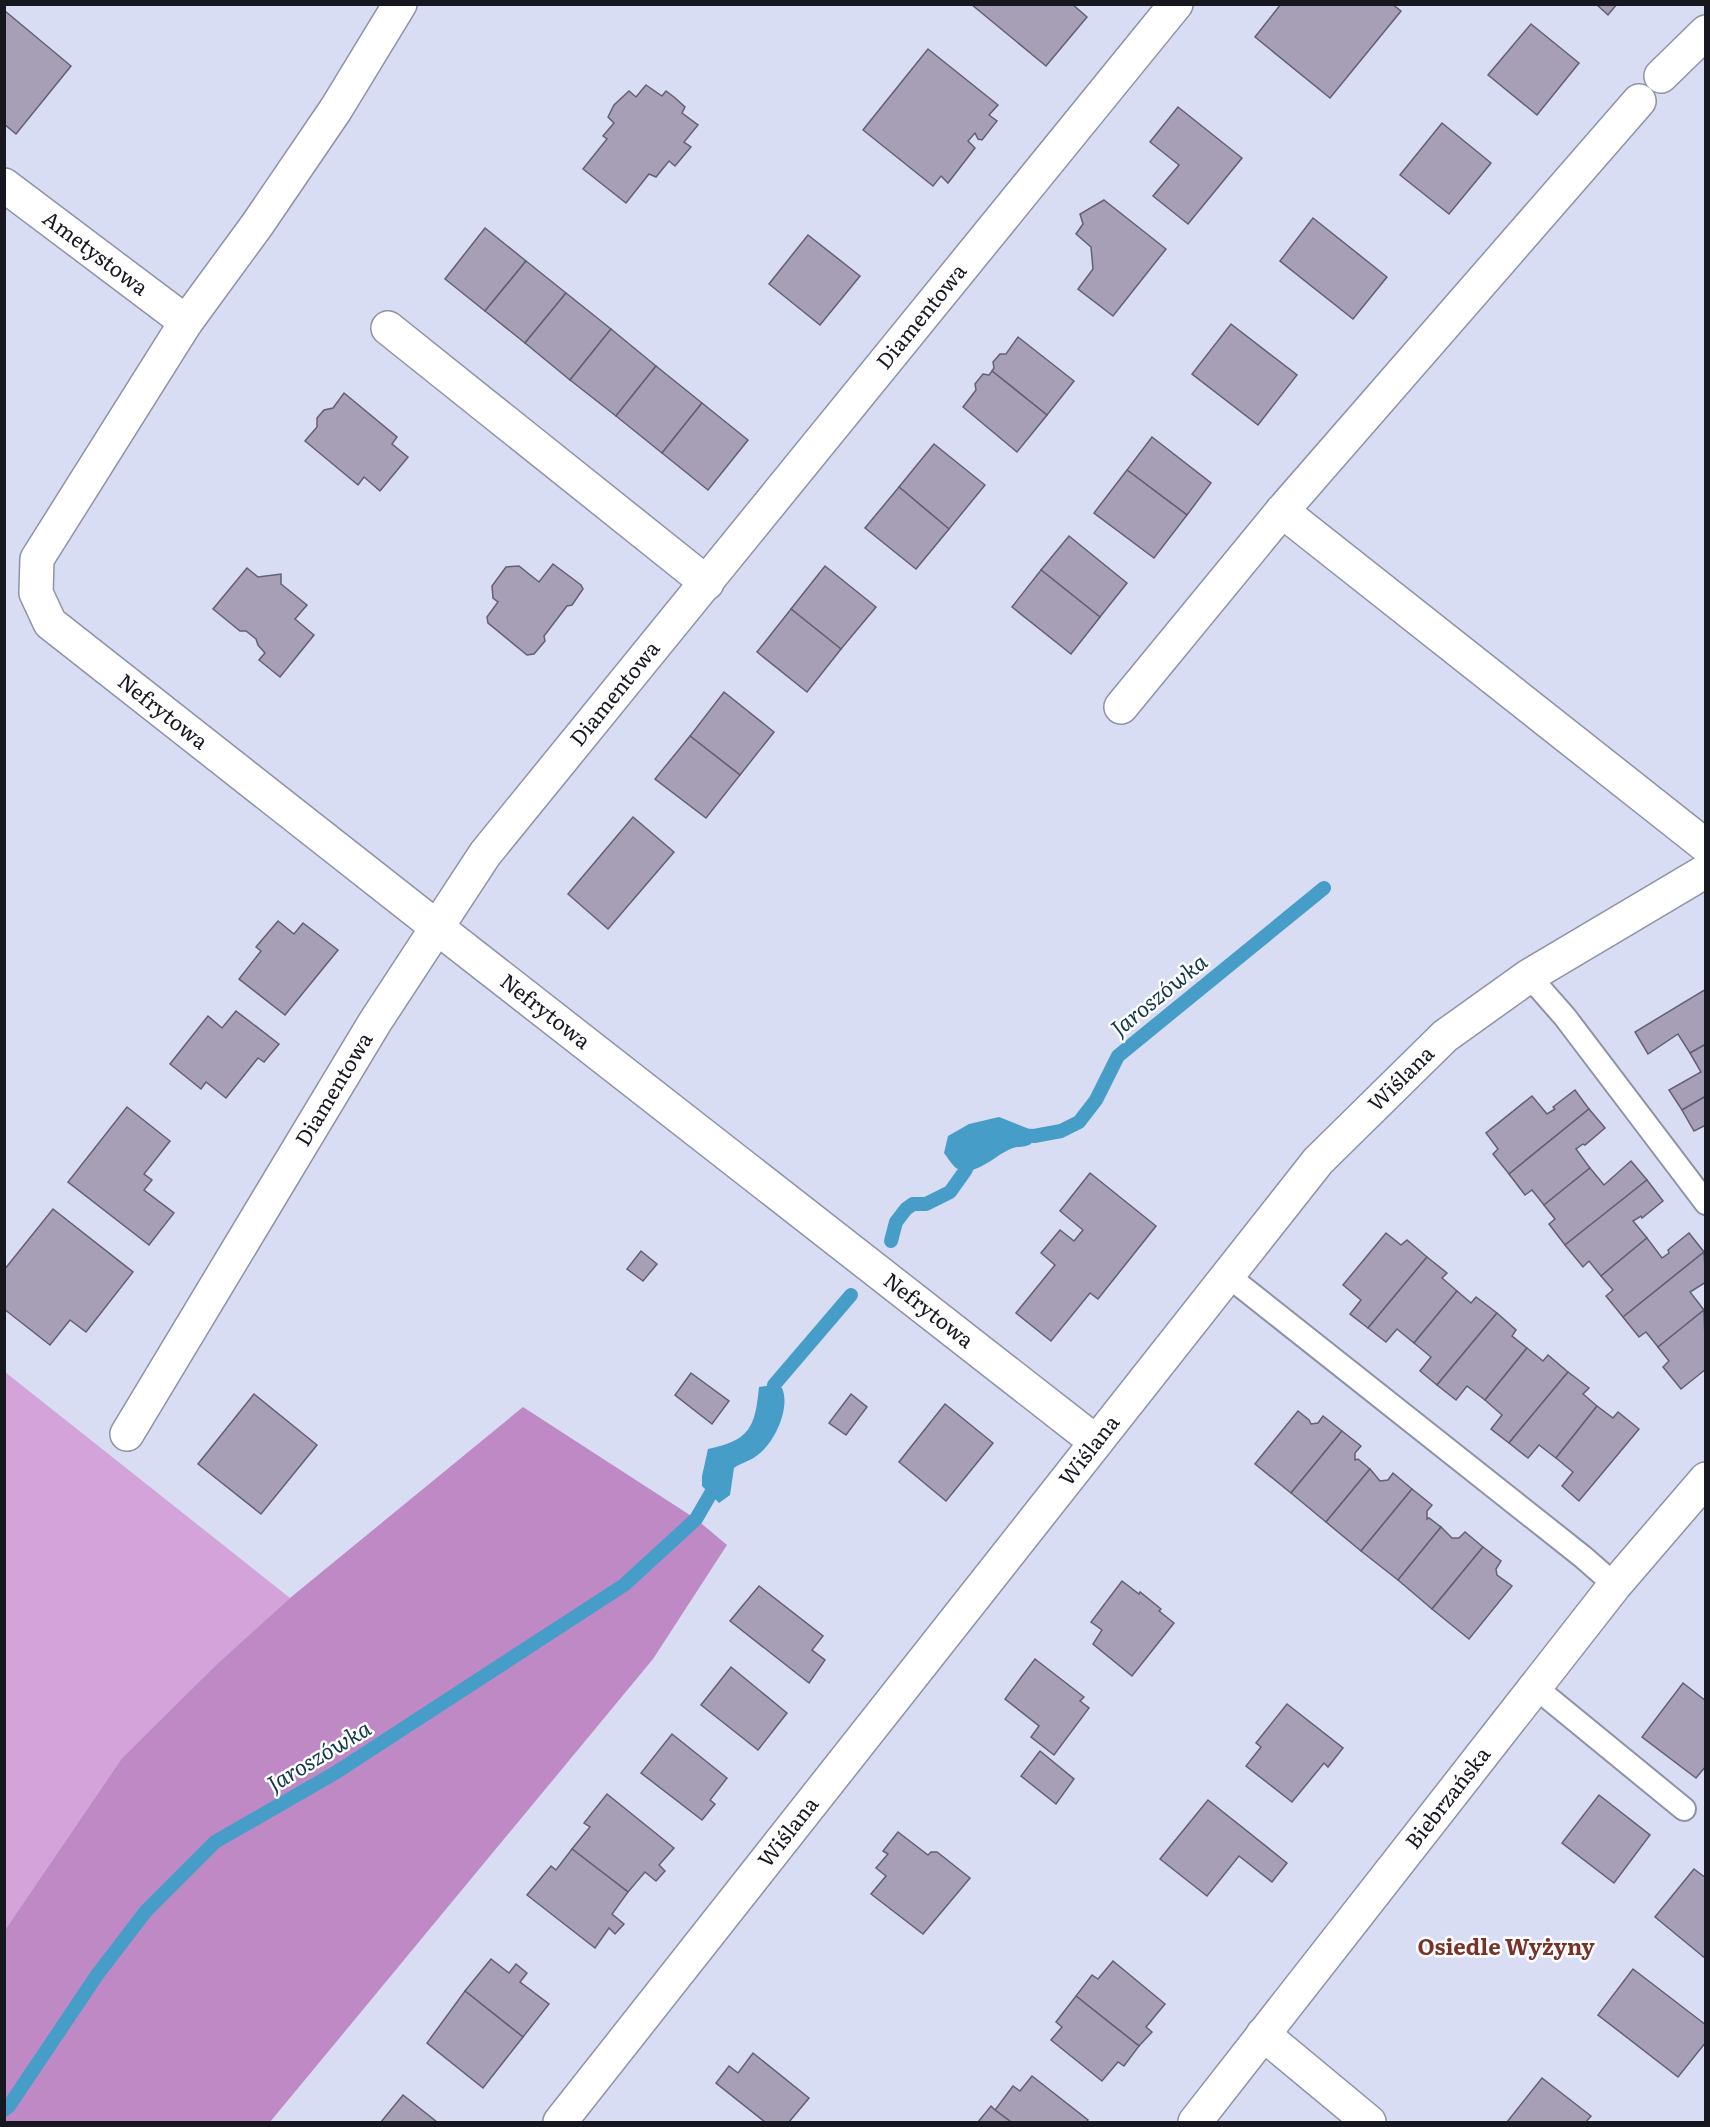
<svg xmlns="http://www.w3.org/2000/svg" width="1710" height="2127" viewBox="0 0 1710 2127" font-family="Literata,serif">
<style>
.green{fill:#d3a3da}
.forest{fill:#be89c5}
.water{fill:#469ec8}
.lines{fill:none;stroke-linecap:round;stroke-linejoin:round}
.stream{stroke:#469ec8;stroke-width:14}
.building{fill:#a69fb5;stroke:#655f73;stroke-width:1.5}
.lane-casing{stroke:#8e92a7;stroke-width:26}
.street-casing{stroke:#8e92a7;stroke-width:36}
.lane{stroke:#fff;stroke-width:22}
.street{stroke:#fff;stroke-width:33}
.labels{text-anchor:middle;stroke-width:5;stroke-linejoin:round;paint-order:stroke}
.street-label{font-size:21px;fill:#16171f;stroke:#fff}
.water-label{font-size:22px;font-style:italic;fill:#12384b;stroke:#fff}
.neighbourhood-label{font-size:22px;font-weight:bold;fill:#783228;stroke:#fff}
</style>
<rect width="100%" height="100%" fill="#d8ddf4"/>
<path class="green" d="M5,1372l285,226 -73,66 -95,94 -117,172z"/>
<path class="forest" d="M523,1407l173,112 31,26 -74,114 -383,463h-265v-192l117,-172 95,-94 73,-66z"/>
<g class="water">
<path d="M999,1117l30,12 5,7 -3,8c-7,4 -11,2 -18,4 -16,5 -38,31 -57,20 -4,-3 -8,-10 -12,-15l4,-17 21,-12z"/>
<path d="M774,1385l8,3c9,20 -8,57 -27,69 -6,4 -14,6 -21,11l-4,27 -11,8 -17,-17v-10l6,-27c42,-9 47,-21 51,-62z"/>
</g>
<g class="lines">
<g class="stream">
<path d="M1016,1135l18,1 27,-5 18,-9 17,-22 22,-44 206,-168"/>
<path d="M891,1241l5,-19 10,-13 7,-5h13l24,-12 15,-21 7,-15"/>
<path d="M773,1401l1,-16 77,-90"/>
<path d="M4,2110l5,-4 88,-131 49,-64 69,-69 120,-69 289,-188 72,-66 22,-38"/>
</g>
</g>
<g class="building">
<path d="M971,4h101l15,13 -41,49z"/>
<path d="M1281,4h111l9,7 -71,87 -75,-61z"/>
<path d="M1596,4h21l-9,11z"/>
<path d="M5,11l66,55 -55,68 -12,-10z"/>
<path d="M1531,24l48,39 -42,52 -49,-40z"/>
<path d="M928,49l70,56 -9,10 8,6 -15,19 -4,-1 -3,-6 -7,8 7,7 -27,35 -7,-7 -8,10 -70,-56z"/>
<path d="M646,85l16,11 4,-5 8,6 11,10 -3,6 16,12 -14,17 7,5 -16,19 -6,-5 -13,16 -7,-3 -23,29 -43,-34 24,-30 -4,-3 11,-13 -6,-6 6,-12 15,-14 7,6z"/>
<path d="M1178,107l64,51 -54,66 -35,-28 26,-31 -29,-23z"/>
<path d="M1442,123l49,40 -42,51 -49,-39z"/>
<path d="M1104,200l62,49 -53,67 -35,-27 15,-20 -2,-22 -15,-13 7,-10 -3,-10z"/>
<path d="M1313,218l74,59 -34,42 -73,-58z"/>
<path d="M485,228l41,33 -41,50 -40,-32z"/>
<path d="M808,235l52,41 -40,49 -51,-41z"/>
<path d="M526,261l40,32 -41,50 -40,-32z"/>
<path d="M566,293l45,36 -41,51 -45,-37z"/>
<path d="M1231,324l66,51 -39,50 -66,-51z"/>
<path d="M611,329l45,37 -40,50 -46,-36z"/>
<path d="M1018,337l56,44 -27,34 -55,-44 2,-3 -1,-6 7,-8h6z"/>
<path d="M656,366l46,37 -40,50 -46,-37z"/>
<path d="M992,371l55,44 -30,37 -54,-45 13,-17 -1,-6 8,-10 6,1z"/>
<path d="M344,393l53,44 -5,7 16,13 -28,34 -16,-14 -6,8 -53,-44 12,-14v-9l7,-8 9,-2z"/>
<path d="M702,403l46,37 -40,50 -46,-37z"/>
<path d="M1152,437l59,46 -24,32 -60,-45z"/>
<path d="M934,444l51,41 -36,44 -50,-42z"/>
<path d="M1127,470l60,45 -33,43 -60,-45z"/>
<path d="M899,487l50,42 -33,40 -51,-41z"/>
<path d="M1069,536l58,47 -27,34 -59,-47z"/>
<path d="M553,564l28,21 2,4 -11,16 -5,1 -23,30 1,5 -11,13 -7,1 -39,-32 -1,-6 11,-15 -5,-4 -1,-12 14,-19 13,-1 20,16z"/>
<path d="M825,566l51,41 -35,42 -50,-40z"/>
<path d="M247,568l11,9 23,-3v10l26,21 -12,14 19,16 -34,42 -21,-17 6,-7 -7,-8 -2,-6 -10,-8h-6l-27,-22z"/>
<path d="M1041,570l59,47 -29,37 -59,-47z"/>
<path d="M791,609l50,40 -34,43 -50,-40z"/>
<path d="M724,692l50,40 -34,43 -50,-39z"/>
<path d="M690,736l50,39 -34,43 -51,-39z"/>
<path d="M633,817l41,35 -66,77 -40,-35z"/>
<path d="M278,921l16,13 9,-11 35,27 -53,65 -46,-36 22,-28 -5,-4z"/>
<path d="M1706,989v55l-16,9 -12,-19 -30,20 -13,-22z"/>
<path d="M236,1011l43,33 -15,18 -6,-4 -32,40 -20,-16 -5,7 -31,-25 38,-48 14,12z"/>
<path d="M1706,1044v52l-24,14 -13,-20 32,-18 -11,-19z"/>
<path d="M1575,1090l14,19 -80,65 -16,-20 5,-5 -12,-16 46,-37 15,18 8,-5 -2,-2z"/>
<path d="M1706,1096v29l-12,6 -12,-21z"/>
<path d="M127,1107l43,34 -26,33 8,6 -8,10 30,23 -25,32 -81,-63z"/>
<path d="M1589,1109l16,19 -20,17 -2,-1 -7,5 14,19 -46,37 -12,-15 -7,5 -16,-21z"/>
<path d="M1631,1161l16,19 -82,65 -16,-21 6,-5 -11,-14 46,-37 14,17z"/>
<path d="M1090,1173l66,53 -58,73 -8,-6 -39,48 -35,-28 39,-48 -14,-12 19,-23 14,11 9,-11 -23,-19z"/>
<path d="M1647,1180l16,21 -21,17 -1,-2 -8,5 14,17 -46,38 -12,-15 -6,6 -18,-22z"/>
<path d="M53,1209l80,63 -47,60 -16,-12 -20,25 -46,-36v-39z"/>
<path d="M1386,1233l15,12 6,-5 20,17 -59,71 -18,-14 11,-14 -18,-15z"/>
<path d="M1689,1233l15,19 -81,65 -17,-21 7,-6 -12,-14 46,-38 15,20 7,-5 -1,-3z"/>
<path d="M641,1251l16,13 -14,17 -16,-12z"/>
<path d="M1704,1252l2,30 -16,10 14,18 -46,37 -12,-15 -7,5 -16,-20z"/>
<path d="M1427,1257l20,16 -5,5 15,13 -43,52 -17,-14 -11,13 -18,-14z"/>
<path d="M1457,1291l14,12 5,-6 21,16 -60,72 -17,-14 11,-14 -17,-14z"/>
<path d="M1704,1310l2,59 -25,20 -18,-22 6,-6 -11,-14z"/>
<path d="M1497,1313l19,17 -4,6 15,12 -42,52 -18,-14 -11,14 -19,-15z"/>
<path d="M1527,1348l16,13 5,-6 20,17 -59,71 -18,-14 11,-14 -17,-15z"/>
<path d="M1568,1372l21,16 -6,6 14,12 -41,52 -17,-13 -11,13 -19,-15z"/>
<path d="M691,1373l38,28 -17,23 -37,-29z"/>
<path d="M254,1394l63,51 -56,69 -63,-50z"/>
<path d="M851,1394l16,13 -21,28 -17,-12z"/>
<path d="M945,1404l48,39 -47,58 -47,-39z"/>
<path d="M1597,1406l16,12 5,-6 21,17 -60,72 -17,-15 11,-14 -17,-14z"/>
<path d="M1298,1411l11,9 2,4 7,-1 5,-7 19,15 -51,62 -36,-29z"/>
<path d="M1342,1431l19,15 -6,7v7l3,-1 12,10 -44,53 -35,-29z"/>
<path d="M1370,1469l10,12 8,-1 5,-7 19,16 -51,62 -35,-29z"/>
<path d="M1412,1489l20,16 -5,6v8l2,-1 12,9 -43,53 -37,-29z"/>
<path d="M1441,1527l11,11h7l6,-6 18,15 -51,62 -34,-29z"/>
<path d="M1483,1547l18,14 -5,8 1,6 15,11 -43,53 -37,-30z"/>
<path d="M1122,1581l17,13 1,-2 21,17 -2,2 15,12 -42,53 -39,-32 9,-14 -11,-8z"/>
<path d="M759,1586l64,50 -11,14 13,10 -16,23 -79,-62z"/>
<path d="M1035,1659l49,38 -4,4 9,7 -35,47 -23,-18 8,-11 -34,-27z"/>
<path d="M731,1667l56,46 -29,37 -57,-45z"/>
<path d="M1683,1683l23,18v65l-10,12 -54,-41z"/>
<path d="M1287,1704l56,44 -15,19 -4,-4 -32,39 -46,-36 15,-19 -5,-4z"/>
<path d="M672,1734l55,44 -17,22 5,4 -13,16 -61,-47z"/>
<path d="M1040,1751l34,28 -18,25 -35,-28z"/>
<path d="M607,1794l67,54 -15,17 6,6 -9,10 -11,-9 -17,20 -56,-43 18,-22 -6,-4z"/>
<path d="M1599,1795l51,40 -36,48 -52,-40z"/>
<path d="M1208,1800l79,63 -15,19 -33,-26 -32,40 -47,-37z"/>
<path d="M898,1832l30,23 3,-3h6l33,26 -47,56 -52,-40 15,-18 -10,-8 12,-14 -5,-3z"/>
<path d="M572,1849l56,43 -16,22 12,10 -9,10 -6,-6 -14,20 -68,-53 24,-29 5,4z"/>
<path d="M1694,1869l12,9v81l-51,-42z"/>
<path d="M491,1959l18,14 7,-9 11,9 -7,9 29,22 -26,33 -58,-46z"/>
<path d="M1113,1961l52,43 -19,23 6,5 -13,14 -63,-50 16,-21 6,4z"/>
<path d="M1633,1969l73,56v17l-28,35 -80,-62z"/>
<path d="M465,1991l58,46 -40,51 -56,-45z"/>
<path d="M1076,1996l63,50 -15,20 -6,-4 -16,19 -51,-41 11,-13 -6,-5z"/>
<path d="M753,2053l56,45 -20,24h-24l-49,-39 13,-17 9,7z"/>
<path d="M1032,2076l56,44 -1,2h-76l-16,-12 18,-24 7,5z"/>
<path d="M1542,2078l49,38 -5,6h-79z"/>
<path d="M403,2095l34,27h-56z"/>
<path d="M991,2106l4,4 16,12h-33z"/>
</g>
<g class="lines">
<g class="lane-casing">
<g id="lane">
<path d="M1529,976l36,41 141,186"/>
<path d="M1227,1275l356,282 32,28"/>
<path d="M1535,1687l149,122"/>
</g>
</g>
<g class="street-casing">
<g id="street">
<path id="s1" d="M400,4l-64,105 -79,116 -71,97 -149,237 -1,34 14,30c347,275 698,546 1046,819"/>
<path d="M1661,76l45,-44"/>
<path id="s2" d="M4,185l182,137"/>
<path d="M388,328l319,255"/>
<path d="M1282,511l424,335"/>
<path d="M1121,707l161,-196 357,-410"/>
<path id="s3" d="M127,1434l248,-412 110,-168 691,-850"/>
<path d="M1263,2034l106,88"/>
<path id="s4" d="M560,2122l758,-961 127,-125 84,-60 177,-105"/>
<path id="s5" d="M1195,2122l420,-537 91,-106"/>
</g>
</g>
<use href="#lane" class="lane"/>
<use href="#street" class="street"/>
</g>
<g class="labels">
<g class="street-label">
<text dy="7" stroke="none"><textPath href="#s2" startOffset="114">Ametystowa</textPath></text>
<text dy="7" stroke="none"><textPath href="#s3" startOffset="1374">Diamentowa</textPath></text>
<text dy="7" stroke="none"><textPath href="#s3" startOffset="888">Diamentowa</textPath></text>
<text dy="7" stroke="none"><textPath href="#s1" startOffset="874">Nefrytowa</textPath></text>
<text dy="7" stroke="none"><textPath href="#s1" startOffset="1360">Nefrytowa</textPath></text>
<text dy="7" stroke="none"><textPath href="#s4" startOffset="1341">Wiślana</textPath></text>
<text dy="7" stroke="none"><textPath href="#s3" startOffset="402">Diamentowa</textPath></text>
<text dy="7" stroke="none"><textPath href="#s1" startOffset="1846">Nefrytowa</textPath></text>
<text dy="7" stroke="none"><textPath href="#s4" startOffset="855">Wiślana</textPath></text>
<text dy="7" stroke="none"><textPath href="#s5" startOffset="411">Biebrzańska</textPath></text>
<text dy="7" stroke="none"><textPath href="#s4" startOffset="369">Wiślana</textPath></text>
</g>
<g class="water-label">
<text transform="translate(1159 995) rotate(-39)" y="8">Jaroszówka</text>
<text transform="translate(319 1756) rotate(-31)" y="8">Jaroszówka</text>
</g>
<g class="neighbourhood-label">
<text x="1506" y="1955">Osiedle Wyżyny</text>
</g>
</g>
<rect width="1710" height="2127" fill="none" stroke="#16171f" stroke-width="12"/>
</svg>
